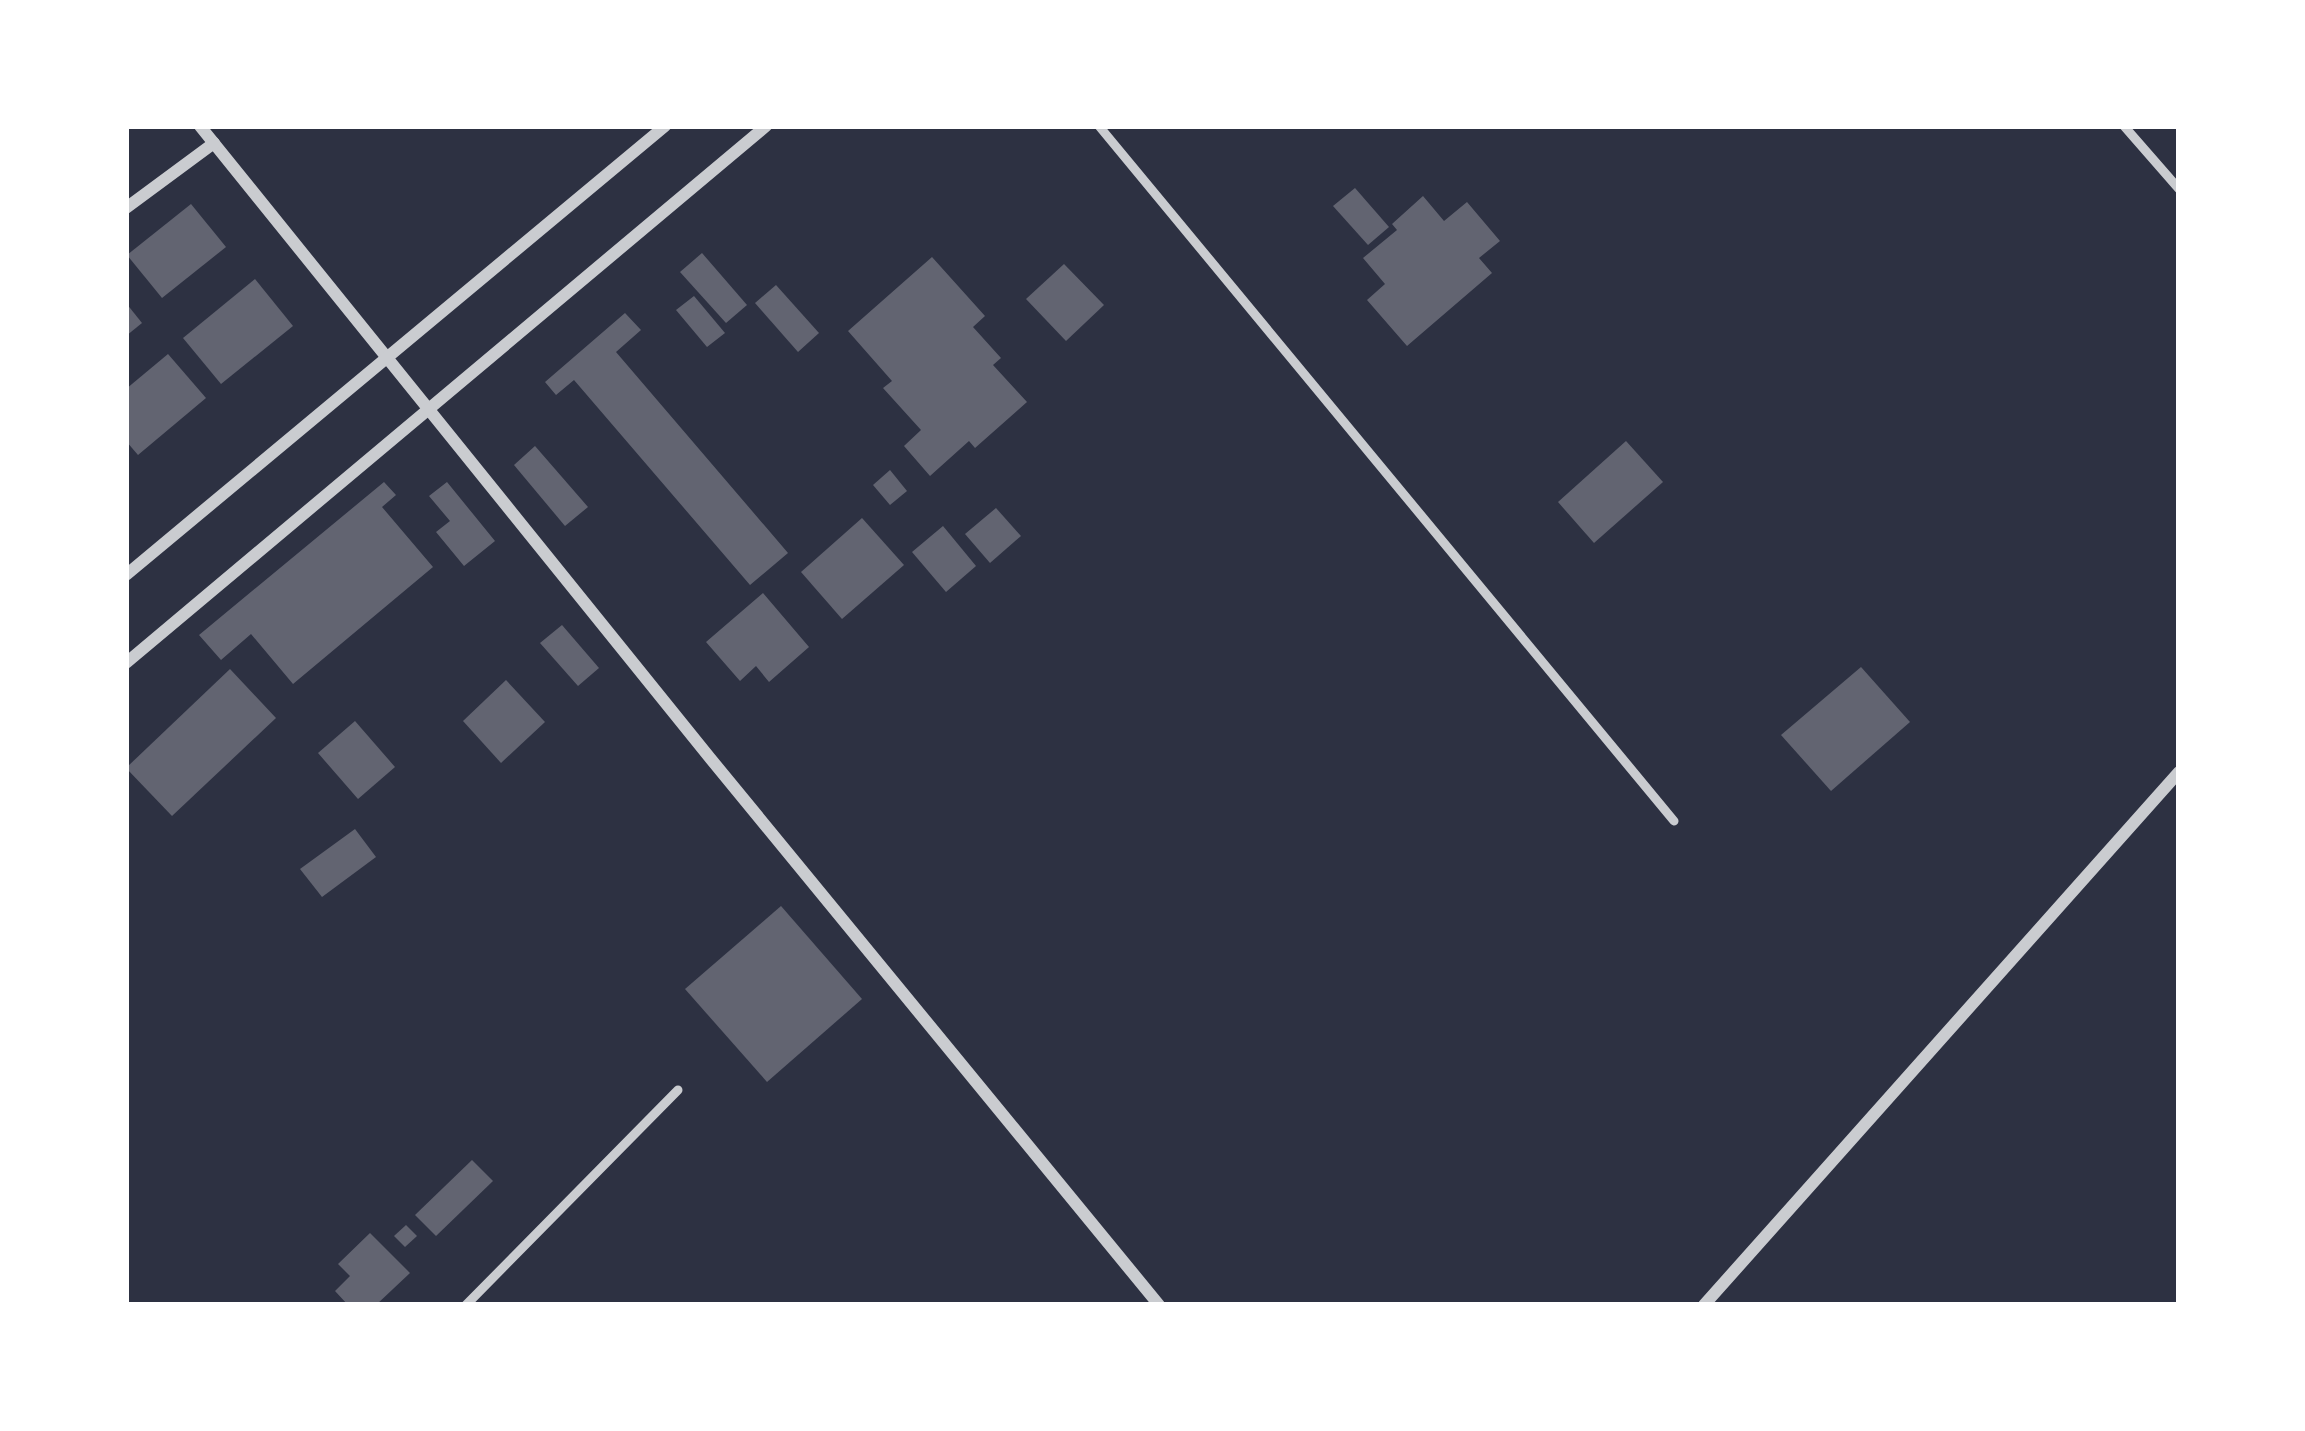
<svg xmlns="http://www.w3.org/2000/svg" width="2305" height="1431" viewBox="0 0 2305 1431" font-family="'Fira Sans Condensed',sans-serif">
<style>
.building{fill:#626471}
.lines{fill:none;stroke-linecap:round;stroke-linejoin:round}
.service{stroke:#caccd0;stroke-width:9}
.minor{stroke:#caccd0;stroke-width:12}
</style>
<rect width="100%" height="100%" fill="#2d3142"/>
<g class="building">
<path d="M1355,188l34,39 -21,18 -35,-39z"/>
<path d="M1423,196l21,25 23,-19 33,39 -21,17 13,15 -85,73 -40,-46 18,-16 -22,-26 34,-28 -5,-6z"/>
<path d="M191,204l35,43 -64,51 -35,-43z"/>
<path d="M702,253l45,52 -21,18 -46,-51z"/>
<path d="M932,257l53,59 -12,11 28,31 -8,7 34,37 -52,46 -6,-7 -39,35 -26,-30 17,-16 -38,-42 9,-7 -44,-50z"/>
<path d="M1064,264l40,41 -38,36 -40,-42z"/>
<path d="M255,279l38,47 -72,58 -38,-46z"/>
<path d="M776,285l43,48 -21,19 -43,-49z"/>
<path d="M694,296l31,37 -18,14 -31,-37z"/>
<path d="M126,303l16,20 -16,13z"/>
<path d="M625,313l16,17 -25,22 172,201 -38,32 -176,-205 -18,15 -11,-13z"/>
<path d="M168,354l38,44 -68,57 -12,-14v-52z"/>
<path d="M1626,441l37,41 -69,61 -36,-41z"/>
<path d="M535,446l53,61 -23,19 -51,-61z"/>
<path d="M890,470l17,21 -17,14 -17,-20z"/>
<path d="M384,482l12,13 -14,12 51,60 -140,117 -42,-50 -30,26 -22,-25z"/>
<path d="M447,482l48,59 -31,25 -28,-34 14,-11 -21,-25z"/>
<path d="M996,508l25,28 -31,27 -25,-29z"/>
<path d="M862,518l42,47 -62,54 -41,-47z"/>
<path d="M943,526l33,40 -30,26 -34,-40z"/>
<path d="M763,593l46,54 -40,35 -13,-16 -16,15 -34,-39z"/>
<path d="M562,625l37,43 -21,18 -38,-43z"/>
<path d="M1861,667l49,55 -79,69 -50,-56z"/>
<path d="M230,669l46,49 -104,98 -46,-48z"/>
<path d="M506,680l39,42 -44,41 -38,-42z"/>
<path d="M355,721l40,46 -37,32 -40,-46z"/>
<path d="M355,829l21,28 -54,40 -22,-28z"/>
<path d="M781,906l81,93 -95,83 -82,-93z"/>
<path d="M472,1160l21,21 -57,55 -21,-21z"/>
<path d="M406,1225l11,11 -12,11 -11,-11z"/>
<path d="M370,1233l40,40 -34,32h-28l-13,-14 15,-15 -12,-12z"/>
</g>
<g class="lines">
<g class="service">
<path d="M1099,126l575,695"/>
<path d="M2124,126l55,63"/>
<path d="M466,1305l212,-215"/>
</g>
<g class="minor">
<path d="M200,126l510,632 449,547"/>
<path d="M126,208l88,-65"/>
<path d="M126,575l539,-449"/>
<path d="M126,663l640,-537"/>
<path d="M1704,1305l475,-533"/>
</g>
</g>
<rect width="2305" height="1431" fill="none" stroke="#ffffff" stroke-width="258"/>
</svg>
